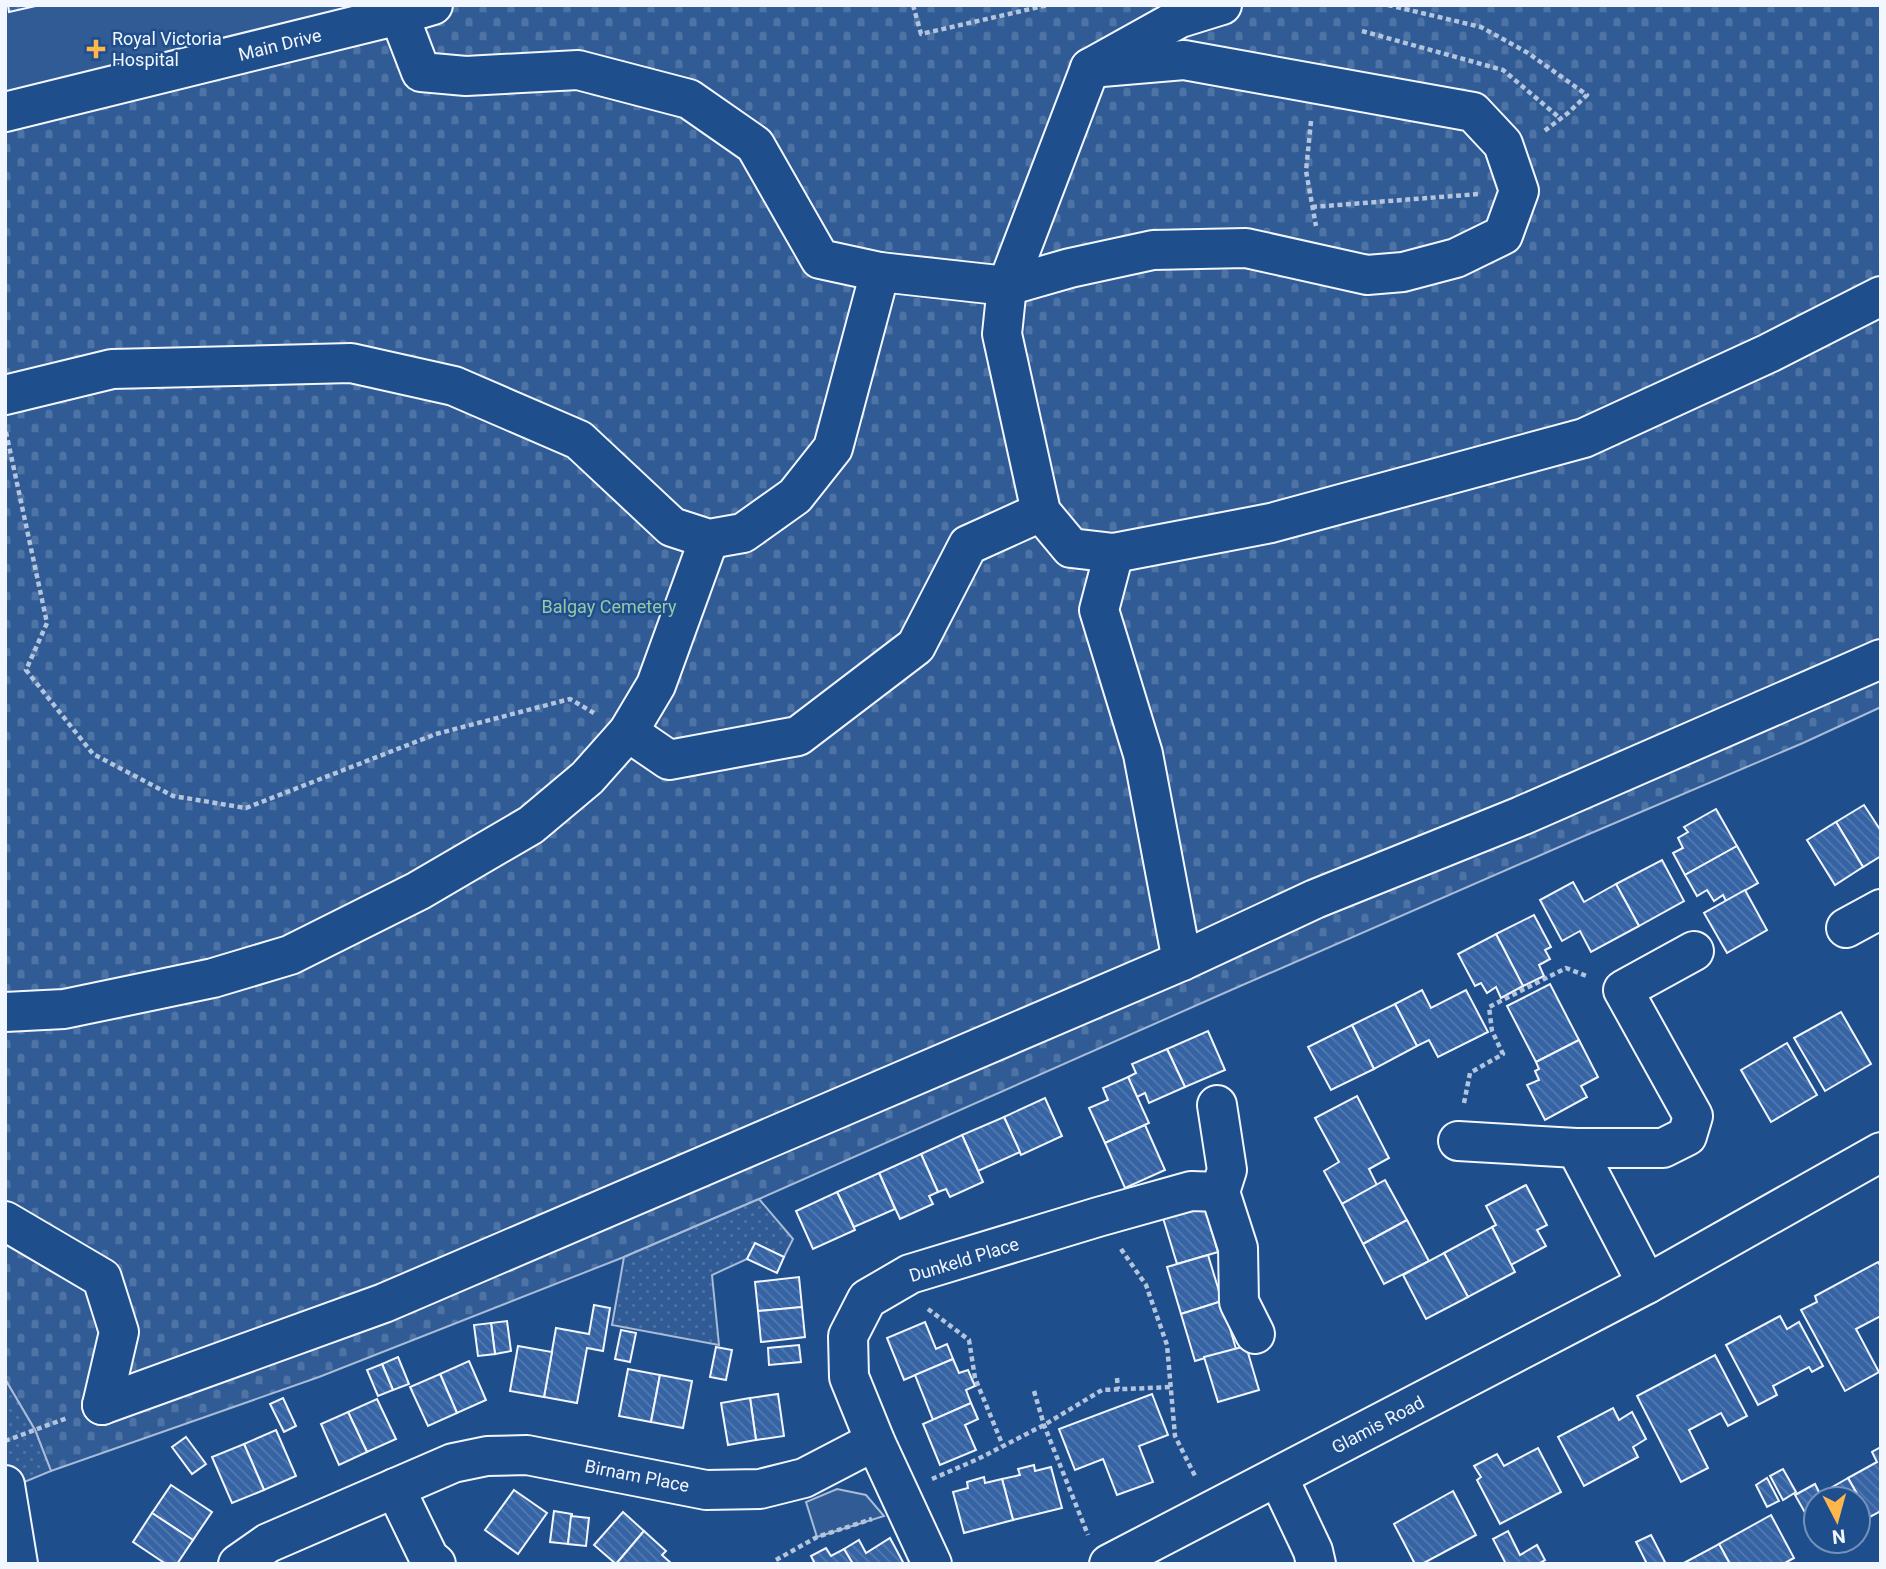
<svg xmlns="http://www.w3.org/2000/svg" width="1886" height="1569" viewBox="0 0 1886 1569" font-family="Roboto,sans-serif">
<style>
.green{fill:#305b95;stroke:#a8bbd7;stroke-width:2}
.cemetery{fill:url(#cemetery-stones);stroke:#a8bbd7;stroke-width:2}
.park{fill:url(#park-dots);stroke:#a8bbd7;stroke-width:2}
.building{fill:url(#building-back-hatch);stroke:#f2f6ff;stroke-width:2}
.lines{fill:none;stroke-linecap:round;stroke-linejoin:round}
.minor-casing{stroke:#f2f6ff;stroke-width:42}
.path{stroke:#b3c4dc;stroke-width:4.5;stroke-dasharray:5 3.5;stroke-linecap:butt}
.minor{stroke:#1f4e8c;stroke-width:38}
.poi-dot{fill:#ffb74d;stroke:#1f4e8c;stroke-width:2.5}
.labels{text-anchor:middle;stroke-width:5;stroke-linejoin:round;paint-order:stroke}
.poi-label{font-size:18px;fill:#f2f6ff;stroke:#1f4e8c;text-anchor:start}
.street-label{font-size:18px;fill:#f2f6ff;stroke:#1f4e8c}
.park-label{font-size:18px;fill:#97c8a6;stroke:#1f4e8c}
</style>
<defs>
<pattern id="cemetery-stones" width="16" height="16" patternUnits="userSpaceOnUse" patternTransform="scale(1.75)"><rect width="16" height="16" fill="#305b95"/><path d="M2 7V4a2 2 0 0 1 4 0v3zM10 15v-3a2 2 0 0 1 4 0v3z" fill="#4e73a5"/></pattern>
<pattern id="park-dots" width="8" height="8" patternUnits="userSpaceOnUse" patternTransform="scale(1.75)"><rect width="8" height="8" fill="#305b95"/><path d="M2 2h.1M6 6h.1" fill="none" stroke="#4e73a5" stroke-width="1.8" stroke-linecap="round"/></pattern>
<pattern id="building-back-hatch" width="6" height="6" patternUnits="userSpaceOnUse" patternTransform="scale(1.75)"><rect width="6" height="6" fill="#3563a3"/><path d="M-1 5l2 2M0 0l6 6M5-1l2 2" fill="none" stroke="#537ab1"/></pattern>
</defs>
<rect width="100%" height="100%" fill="#1f4e8c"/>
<g class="green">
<path d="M5,5h362l-362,88z"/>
<path d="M837,1489l29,6 18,21 -67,21 -11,-35z"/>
</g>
<path class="cemetery" d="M367,5h1514v702l-78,36 -221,94 -360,157 -463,205 -135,58 -305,120 -268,94 -16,-41 -30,-51v-1286z"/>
<g class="park">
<path d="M759,1199l34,40 -9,18 -29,-13 -8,15 -35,16 7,70 -107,-20 12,-68z"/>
<path d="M5,1379l30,51 16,41 -46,19z"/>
</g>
<g class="building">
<path d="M8,5h32l-31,7z"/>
<path d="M1864,805l17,26v25l-18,11 -27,-45z"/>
<path d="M1716,809l21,37 -52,29 -12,-22 10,-5 -5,-10 10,-6 -4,-5z"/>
<path d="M1836,822l27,45 -28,18 -28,-45z"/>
<path d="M1737,846l21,37 -32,18 -3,-6 -9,6 -7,-11 -10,6 -12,-21z"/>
<path d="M1662,860l22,41 -45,25 -23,-42z"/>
<path d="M1573,882l11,20 32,-18 23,42 -48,26 -11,-21 -18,10 -22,-41z"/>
<path d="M1745,890l22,40 -40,23 -23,-40z"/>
<path d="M1534,915l17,32 -6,3 5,9 -11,6 5,11 -21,10 -27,-52z"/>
<path d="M1496,934l27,52 -22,12 -5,-11 -9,6 -6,-10 -6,3 -17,-32z"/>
<path d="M1550,984l29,56 -43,22 -29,-56z"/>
<path d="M1422,990l9,18 35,-18 22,42 -50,25 -9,-17 -12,6 -22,-42z"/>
<path d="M1395,1004l22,42 -43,23 -22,-44z"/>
<path d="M1841,1012l30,52 -46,27 -31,-53z"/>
<path d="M1352,1025l22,44 -43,21 -23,-43z"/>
<path d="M1208,1031l17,39 -40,17 -18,-38z"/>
<path d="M1579,1040l19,37 -17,9 6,11 -42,23 -18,-35 12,-5 -4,-9 4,-2 -3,-7z"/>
<path d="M1787,1043l30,52 -46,27 -30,-52z"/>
<path d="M1167,1049l18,38 -36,16 -4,-10 -8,4 -9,-20 8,-4 -4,-9z"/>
<path d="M1128,1077l21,46 -44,20 -16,-35 19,-8 -5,-12z"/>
<path d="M1357,1096l32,62 -20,11 8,16 -35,19 -18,-33 15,-9 -24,-44z"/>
<path d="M1045,1098l17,38 -41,19 -17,-38z"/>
<path d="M1004,1117l16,35 -42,19 -16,-36z"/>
<path d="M1145,1125l20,45 -40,18 -20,-45z"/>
<path d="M962,1135l21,47 -33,15 -4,-8 -8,3 -17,-38z"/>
<path d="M921,1154l17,38 -9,4 4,8 -33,15 -21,-46z"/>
<path d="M879,1173l16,36 -41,18 -17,-35z"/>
<path d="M1385,1180l22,40 -44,24 -21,-40z"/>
<path d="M1526,1185l21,40 -10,5 9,16 -35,19 -19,-38 4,-2 -10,-19z"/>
<path d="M837,1192l18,38 -42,19 -17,-38z"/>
<path d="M1204,1206l14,46 -41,12 -14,-46z"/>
<path d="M1407,1220l22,41 -45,23 -21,-40z"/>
<path d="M1492,1227l23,45 -47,25 -24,-44z"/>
<path d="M755,1243l29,14 -7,16 -30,-14z"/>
<path d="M1444,1253l24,44 -42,22 -23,-44z"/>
<path d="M1208,1255l14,46 -41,13 -14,-47z"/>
<path d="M1878,1262l3,5v49l-25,13 23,43 -34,19 -44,-81 16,-8 -2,-6z"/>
<path d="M799,1277l3,30 -44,4 -3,-29z"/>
<path d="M1222,1301l14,48 -41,12 -14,-47z"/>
<path d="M594,1305l16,3 -7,43 -16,-3 -10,55 -33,-6 12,-69 33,6z"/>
<path d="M802,1307l3,30 -44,5 -3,-31z"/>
<path d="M1780,1316l7,13 12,-7 24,44 -11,6 -3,-5 -36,19 4,9 -19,10 -32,-60z"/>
<path d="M507,1321l4,30 -16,3 -4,-31z"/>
<path d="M925,1322l11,27 11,-5 6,15 -49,21 -17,-42z"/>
<path d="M491,1323l4,31 -17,2 -4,-31z"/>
<path d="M621,1330l15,3 -6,29 -15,-3z"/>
<path d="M799,1345l2,17 -32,3 -1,-17z"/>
<path d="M518,1346l34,6 -8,45 -34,-6z"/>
<path d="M1246,1346l13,44 -41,12 -14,-45z"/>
<path d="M716,1347l16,3 -6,30 -16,-3z"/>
<path d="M1715,1355l32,61 -19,10 -7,-13 -32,17 19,38 -27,14 -44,-86z"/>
<path d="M398,1357l11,27 -16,6 -11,-26z"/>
<path d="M953,1359l6,14 9,-3 7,16 -9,4 5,13 -38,17 -18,-45z"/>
<path d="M469,1361l17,39 -29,13 -17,-39z"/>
<path d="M382,1364l11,26 -15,6 -11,-26z"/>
<path d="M628,1369l32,6 -9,47 -32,-6z"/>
<path d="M440,1374l17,39 -29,13 -18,-39z"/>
<path d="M660,1375l32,6 -9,47 -32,-6z"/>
<path d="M778,1394l6,42 -28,4 -6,-42z"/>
<path d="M1152,1394l16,41 -29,11 14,36 -36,13 -14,-36 -28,11 -16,-41z"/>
<path d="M283,1398l13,28 -12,6 -14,-28z"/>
<path d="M750,1398l6,42 -28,5 -7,-42z"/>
<path d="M377,1399l19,40 -29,13 -19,-40z"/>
<path d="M971,1403l7,16 -13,6 11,25 -36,15 -17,-41z"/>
<path d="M1613,1408l6,12 13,-8 14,27 -13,8 5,10 -54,29 -26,-49z"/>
<path d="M348,1412l19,40 -28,13 -18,-41z"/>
<path d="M276,1430l20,46 -32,14 -20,-46z"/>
<path d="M186,1437l20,27 -14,10 -20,-27z"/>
<path d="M244,1444l20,46 -32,13 -20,-46z"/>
<path d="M1881,1447v64l-11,6 -22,-39 29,-16 -5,-10z"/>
<path d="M1538,1448l23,44 -61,32 -23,-44 4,-3 -7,-11 23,-12 7,12z"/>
<path d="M1034,1465l1,6 16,-4 11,41 -49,12 -11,-41 18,-4 -2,-6z"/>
<path d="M1783,1469l13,23 -13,8 -13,-24z"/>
<path d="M984,1477l1,6 17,-4 11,41 -49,13 -11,-41 15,-4 -1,-6z"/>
<path d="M1767,1478l12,23 -12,6 -11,-22z"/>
<path d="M1848,1478l22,39 -12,7v-25h-42v33l-21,-37 20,-11 5,10z"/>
<path d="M171,1485l41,27 -19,28 -41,-27z"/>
<path d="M514,1490l33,23 -29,41 -33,-24z"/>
<path d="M1453,1491l23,44 -54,29h-7l-21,-40z"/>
<path d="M554,1511l18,3 -4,30 -18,-2z"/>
<path d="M623,1512l21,19 -28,33 -22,-19z"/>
<path d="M152,1513l41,27 -16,24h-11l-33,-22z"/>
<path d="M1771,1515l23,43 -11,6h-53l-11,-20z"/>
<path d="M571,1516l18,2 -3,28 -18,-2z"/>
<path d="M644,1531l22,20 -4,4 10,9h-56z"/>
<path d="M1508,1531l12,24 17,-10 8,15 -7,4h-32l-13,-25z"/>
<path d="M1651,1535l14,27 -4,2h-14l-11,-22z"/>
<path d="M890,1538l14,26h-51l-9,-15 15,-9 7,13z"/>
<path d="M1719,1544l11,20h-48z"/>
<path d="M826,1548l5,8 13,-7 9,15h-38l-4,-8z"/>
</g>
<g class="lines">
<g class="minor-casing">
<g id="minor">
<path d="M1222,5l-42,13 -90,50 -83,218 -5,48 39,178 30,36 43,5 157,-30 313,-85 185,-85 112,-57"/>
<path d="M399,15l22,57 45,4 112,-6 111,29 66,46 65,114 60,13 127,14 63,-18 83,-18 93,-2 121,27 36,-3 53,-14 47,-23 16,-44 -16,-47 -30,-32 -289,-52 -94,8"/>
<path d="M5,112l394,-97 34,-10"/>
<path d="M5,395l107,-26 239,-6 103,23 125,54 93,87 37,12 34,-6 52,-37 38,-48 47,-176"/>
<path d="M1114,553l-15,57 44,144 39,207"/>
<path d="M628,732l41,28 129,-24 118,-90 52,-101 73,-33"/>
<path d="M1846,928l35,-19"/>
<path d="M5,1012l59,-3 149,-31 77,-23 128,-64 113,-66 56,-47 41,-46 28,-47 53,-146"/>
<path d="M1217,1105l10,65 -7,22 18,56 1,54 16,32"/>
<path d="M1458,1141l118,7h87l24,-12 6,-20 -70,-126 71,-39"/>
<path d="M1576,1148l71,136"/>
<path d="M5,1221l97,57 17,54 -17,73"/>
<path d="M102,1405l282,-102 798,-342 133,-62 206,-83 360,-157"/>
<path d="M1278,1477l35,74 3,13"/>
<path d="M5,1485l13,79"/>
<path d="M395,1488l34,70 7,6"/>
<path d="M238,1564l30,-21 185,-80 34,-7 40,-1 179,35 54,-1 44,-11 71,-37"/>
<path d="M932,1564l-57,-123 -26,-64 -1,-41 19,-37 43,-25 188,-57 93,-26 29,1"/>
<path d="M1109,1564l538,-280 234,-132"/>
</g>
</g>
<g class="path">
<path d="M913,5l8,29 127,-29"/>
<path d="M1388,5l93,22 47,26 59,42 -19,18 -25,19"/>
<path d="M1362,31l141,39 58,49"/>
<path d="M1311,121l-5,50 10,55"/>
<path d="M1312,207l167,-13"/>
<path d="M6,432l41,191 -21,47 67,84 80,42 73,12 190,-74 134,-35 24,14"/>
<path d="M1464,1103l6,-30 33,-19 -11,-23 -3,-24 77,-39 23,9"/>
<path d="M1121,1249l25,36 21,60 8,91 20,40"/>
<path d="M928,1309l41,31 6,38 28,68"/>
<path d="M1117,1378l1,11"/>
<path d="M1034,1391l10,34 44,110"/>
<path d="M5,1441l62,-23"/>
<path d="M932,1479l46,-20 66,-34 58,-35 69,-3"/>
<path d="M776,1560l41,-23 55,-18"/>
</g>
<use href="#minor" class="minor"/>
</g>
<path class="poi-dot" d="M92.5 38.5h7v7h7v7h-7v7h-7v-7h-7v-7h7z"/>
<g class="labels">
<g class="poi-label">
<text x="112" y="45">Royal Victoria<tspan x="112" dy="21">Hospital</tspan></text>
</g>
<g class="street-label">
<text transform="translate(280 45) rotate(-14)" y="6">Main Drive</text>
<text transform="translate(964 1260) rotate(-17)" y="6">Dunkeld Place</text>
<text transform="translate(1378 1425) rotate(-28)" y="6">Glamis Road</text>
<text transform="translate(637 1476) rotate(11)" y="6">Birnam Place</text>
</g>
<g class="park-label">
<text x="609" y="613">Balgay Cemetery</text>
</g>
</g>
<rect width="1886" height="1569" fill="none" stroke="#f2f6ff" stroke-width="14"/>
<g transform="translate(1837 1520) rotate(174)"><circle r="33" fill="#1f4e8c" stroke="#7391ba" stroke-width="2"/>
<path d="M0-5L12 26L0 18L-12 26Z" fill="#ffb74d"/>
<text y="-10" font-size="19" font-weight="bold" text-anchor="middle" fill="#f2f6ff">N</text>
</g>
</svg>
